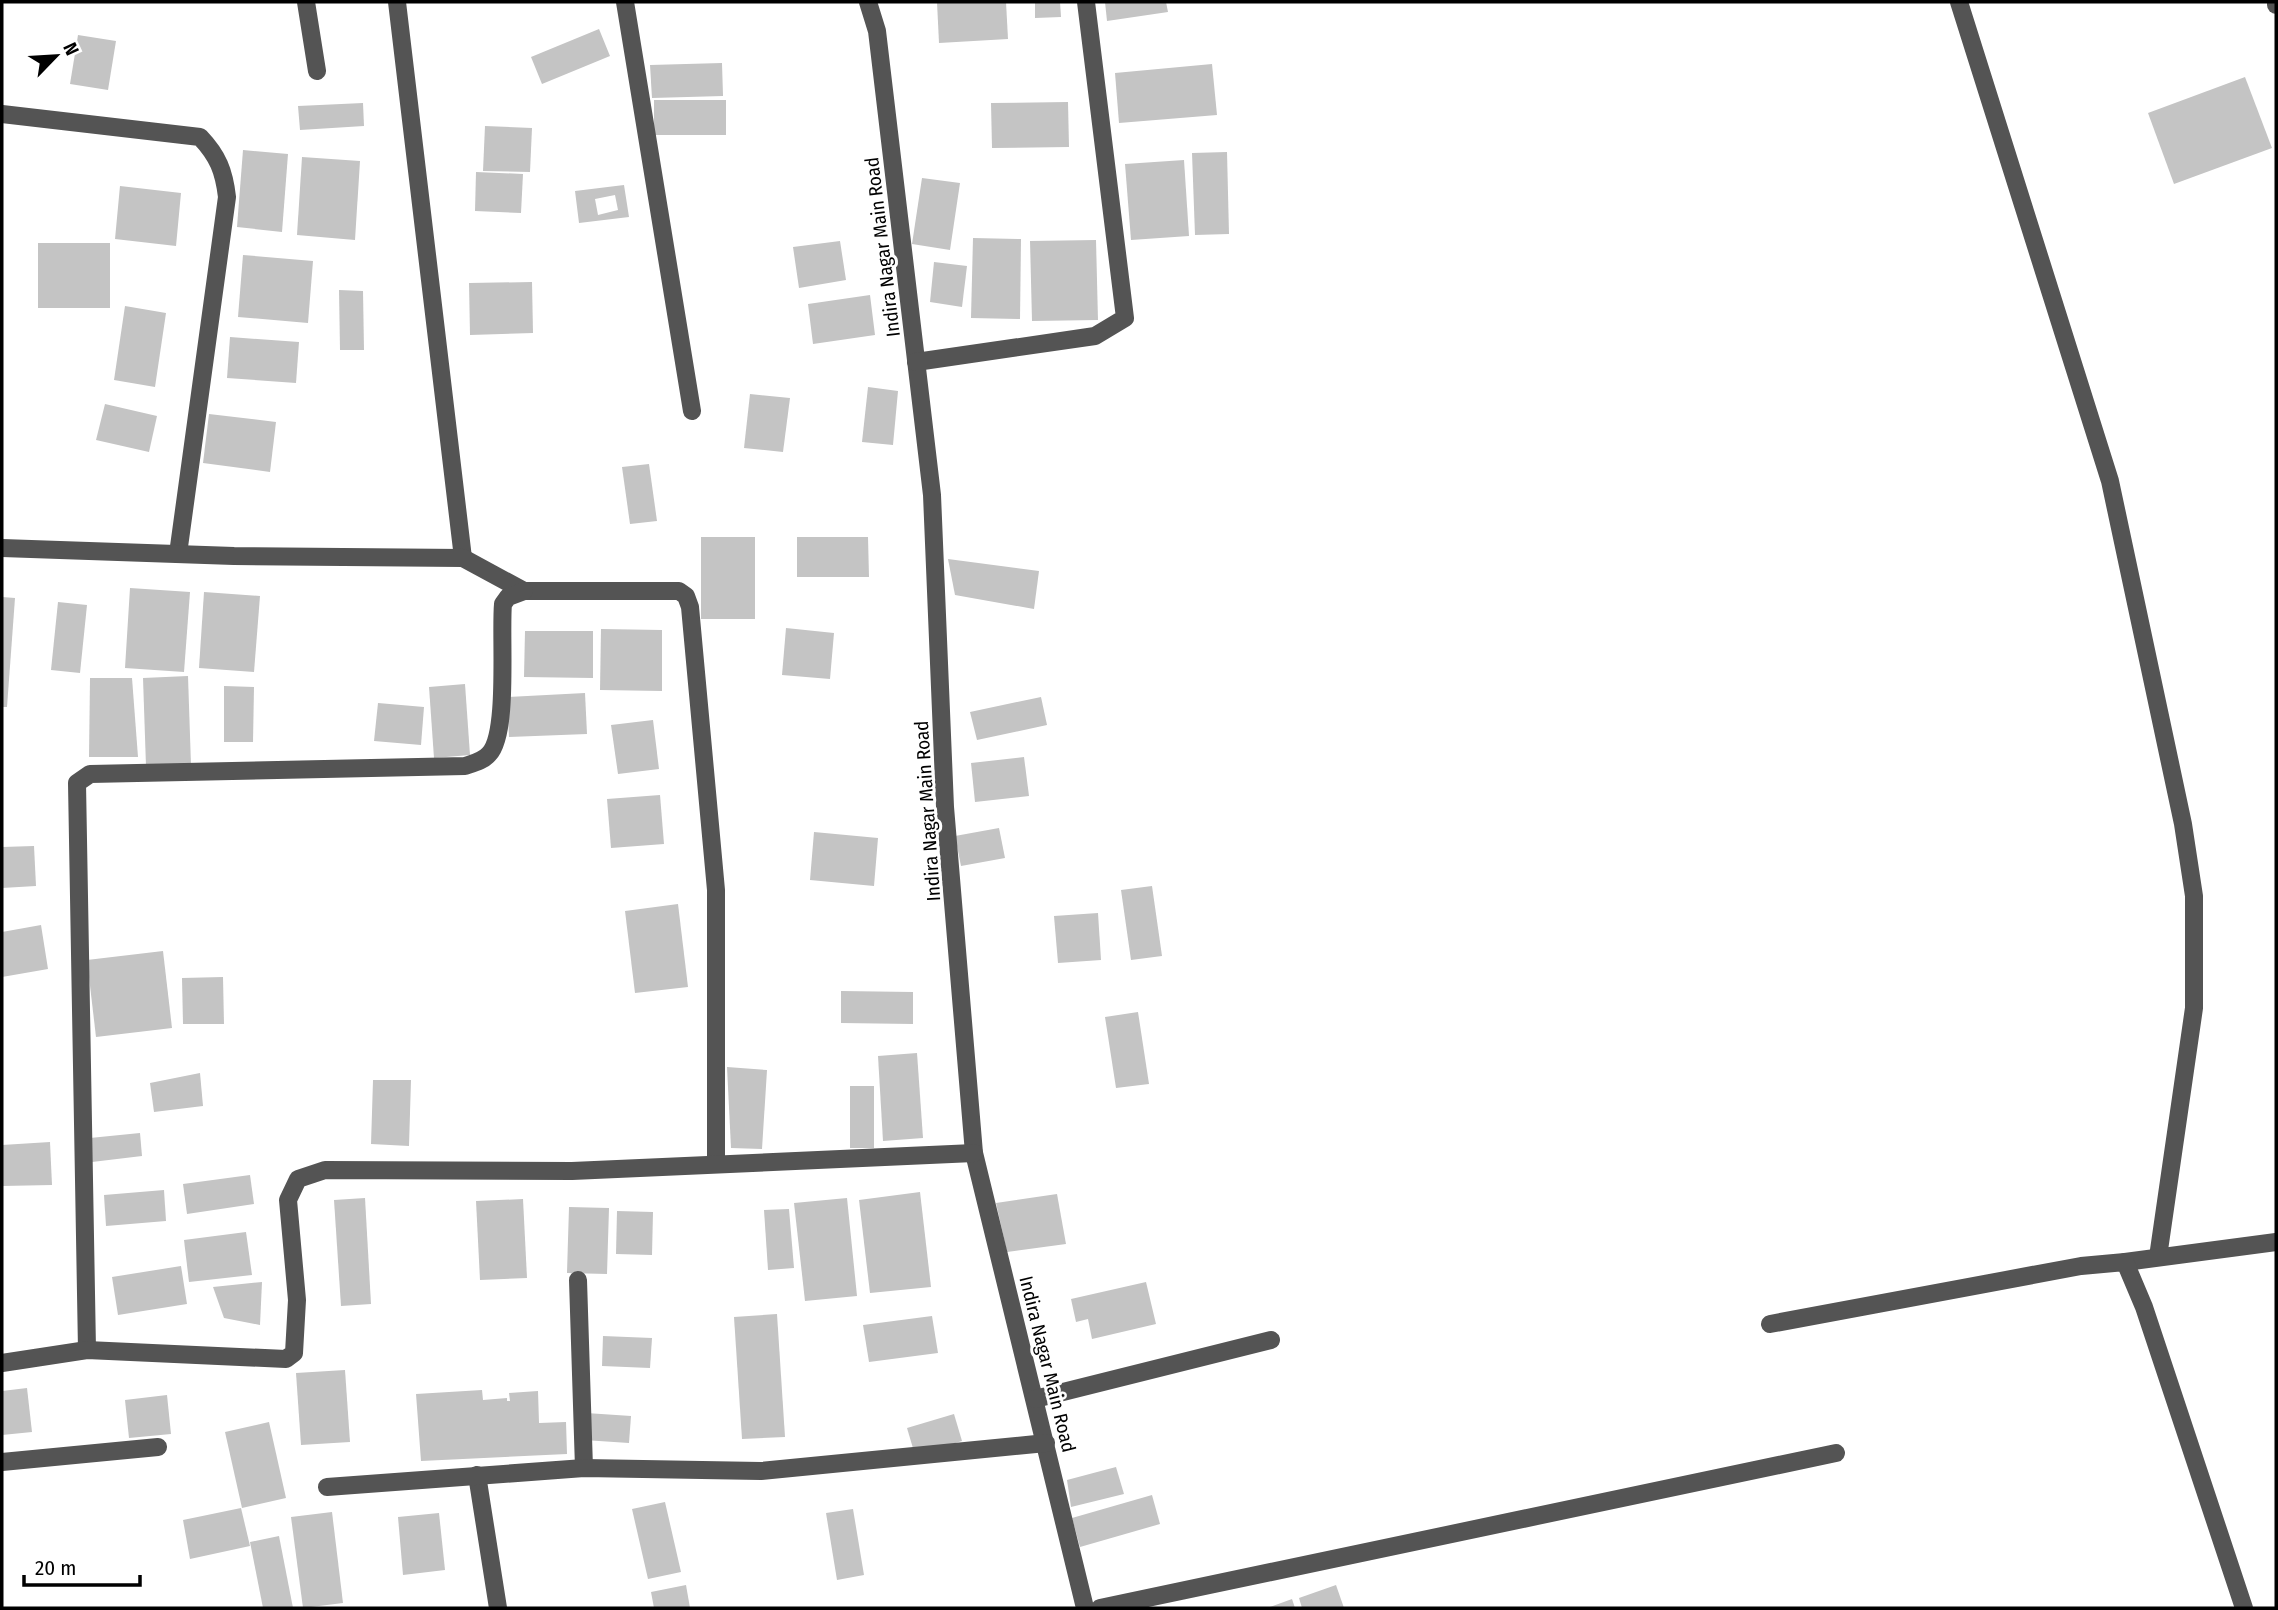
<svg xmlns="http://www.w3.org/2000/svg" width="2278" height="1610" viewBox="0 0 2278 1610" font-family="'Fira Sans Condensed',sans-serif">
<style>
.building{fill:#c4c4c4;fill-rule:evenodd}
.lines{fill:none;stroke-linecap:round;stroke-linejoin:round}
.minor{stroke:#545454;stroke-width:18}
.labels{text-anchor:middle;stroke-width:6;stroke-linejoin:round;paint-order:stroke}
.street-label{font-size:19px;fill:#000;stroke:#fff}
</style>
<rect width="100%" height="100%" fill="#fff"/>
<g class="building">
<path d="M937,2h69l2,37 -69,4z"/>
<path d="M1035,2h25l1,15 -26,1z"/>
<path d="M1105,2h61l2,10 -61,9z"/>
<path d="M599,29l11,27 -68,28 -11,-27z"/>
<path d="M78,35l38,6 -8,49 -38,-6z"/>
<path d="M722,63l1,33 -71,2 -2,-33z"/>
<path d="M1212,64l5,51 -98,8 -4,-50z"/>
<path d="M2245,77l27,71 -98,36 -26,-71z"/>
<rect x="654" y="100" width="72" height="35"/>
<path d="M1068,102l1,45 -77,1 -1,-45z"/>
<path d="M363,103l1,23 -64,4 -2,-24z"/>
<path d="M485,126l47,2 -2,44 -47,-1z"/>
<path d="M243,150l45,4 -6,78 -45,-5z"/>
<path d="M1227,152l2,82 -34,1 -3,-82z"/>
<path d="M302,157l58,4 -5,79 -58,-5z"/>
<path d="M1184,160l5,76 -58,4 -6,-76z"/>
<path d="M476,172l47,2 -2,39 -46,-2z"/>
<path d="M922,178l38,5 -10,67 -38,-6z"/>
<path d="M624,185l5,32 -50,6 -4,-32zM615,195l3,15 -20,5 -3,-16z"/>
<path d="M120,186l61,7 -5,53 -61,-7z"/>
<path d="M973,238l48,1 -1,80 -49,-1z"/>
<path d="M1096,240l2,80 -66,1 -2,-80z"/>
<path d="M840,241l6,39 -47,8 -6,-41z"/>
<rect x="38" y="243" width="72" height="65"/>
<path d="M243,255l70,6 -5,62 -70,-6z"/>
<path d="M934,262l33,4 -5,41 -32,-5z"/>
<path d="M532,282l1,51 -63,2 -1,-52z"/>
<path d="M339,290l24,1 1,59h-24z"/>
<path d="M870,295l5,40 -62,9 -5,-40z"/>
<path d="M125,306l41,7 -11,74 -41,-7z"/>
<path d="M230,337l69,5 -3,41 -69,-5z"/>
<path d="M868,387l30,4 -5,54 -31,-3z"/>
<path d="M750,394l40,4 -7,54 -39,-4z"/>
<path d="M105,404l52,12 -8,36 -53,-12z"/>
<path d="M209,414l67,8 -6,50 -67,-9z"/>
<path d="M649,464l8,57 -27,3 -8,-57z"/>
<rect x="701" y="537" width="54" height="82"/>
<path d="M797,537h71l1,40h-72z"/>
<path d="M948,559l91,12 -5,38 -79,-14z"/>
<path d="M130,588l60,4 -6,80 -59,-4z"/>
<path d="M204,592l56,4 -6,76 -55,-4z"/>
<path d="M2,597l13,1 -8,109h-5z"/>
<path d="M58,602l29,3 -7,68 -29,-3z"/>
<path d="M786,628l48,5 -4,46 -48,-4z"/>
<path d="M601,629l61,1v61l-62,-1z"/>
<path d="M525,631h68v47l-69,-1z"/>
<path d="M188,676l3,89 -45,1 -3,-88z"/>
<path d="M90,678h42l6,79h-49z"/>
<path d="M465,684l5,71 -36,3 -5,-71z"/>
<path d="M224,686l30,1 -1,55h-29z"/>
<path d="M585,693l2,41 -78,3 -2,-40z"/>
<path d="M1041,697l6,28 -70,15 -7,-28z"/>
<path d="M378,703l46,4 -3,38 -47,-4z"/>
<path d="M653,720l6,49 -41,5 -7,-49z"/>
<path d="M1024,757l5,39 -54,6 -4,-39z"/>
<path d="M660,795l4,49 -53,4 -4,-49z"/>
<path d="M999,828l6,30 -44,8 -6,-30z"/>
<path d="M814,832l64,6 -4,48 -64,-6z"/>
<path d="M34,846l2,40 -34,2v-41z"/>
<path d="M1152,886l10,70 -31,4 -10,-70z"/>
<path d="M678,904l10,83 -53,6 -10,-82z"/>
<path d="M1098,913l3,47 -43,3 -4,-47z"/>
<path d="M41,925l7,44 -46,8v-45z"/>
<path d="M163,951l9,77 -76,9 -9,-77z"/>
<path d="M223,977l1,47h-41l-1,-46z"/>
<path d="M841,991l72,1v32l-72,-1z"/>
<path d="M1138,1012l11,72 -33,4 -11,-71z"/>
<path d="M917,1053l6,85 -40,3 -5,-85z"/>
<path d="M727,1067l40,3 -5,79 -31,-1z"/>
<path d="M200,1073l3,33 -49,6 -4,-29z"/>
<path d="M373,1080h38l-2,66 -38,-2z"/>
<rect x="850" y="1086" width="24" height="62"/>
<path d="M140,1133l2,23 -50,6 -2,-24z"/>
<path d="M50,1142l2,43 -50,1v-41z"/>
<path d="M250,1175l4,29 -67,10 -4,-30z"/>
<path d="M164,1190l2,31 -60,5 -2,-31z"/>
<path d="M920,1192l11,95 -61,6 -11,-93z"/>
<path d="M1057,1194l9,50 -59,8 -11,-49z"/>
<path d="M365,1198l6,106 -30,2 -7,-106z"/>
<path d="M847,1198l10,98 -52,5 -11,-98z"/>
<path d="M523,1199l4,79 -47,2 -4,-79z"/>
<path d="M569,1207l40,1 -2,66 -40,-1z"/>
<path d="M789,1209l5,59 -26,2 -4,-60z"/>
<path d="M617,1211l36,1 -1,43 -36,-1z"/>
<path d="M246,1232l6,43 -63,7 -5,-42z"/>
<path d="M181,1266l6,38 -69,11 -6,-38z"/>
<path d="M262,1282l-2,43 -36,-7 -11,-31z"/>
<path d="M1146,1282l10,42 -64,15 -4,-20 -12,3 -5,-23z"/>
<path d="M777,1314l8,123 -43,2 -8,-122z"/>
<path d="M932,1316l6,37 -69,9 -6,-37z"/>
<path d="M603,1336l49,2 -2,30 -48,-2z"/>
<path d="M345,1370l5,72 -49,3 -5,-72z"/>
<path d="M27,1388l5,44 -30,3v-44z"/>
<path d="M482,1390l1,10 24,-2v3h3l-1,-8 29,-2 1,32 27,-1 1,32 -146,7 -5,-67z"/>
<path d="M167,1395l4,39 -42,4 -4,-38z"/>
<path d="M586,1413l45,3 -2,27 -45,-3z"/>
<path d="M954,1414l8,27 -47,14 -8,-27z"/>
<path d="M269,1422l17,76 -44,10 -17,-76z"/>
<path d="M1116,1467l8,27 -53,13 -4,-27z"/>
<path d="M1152,1495l8,29 -80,23 -8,-29z"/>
<path d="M665,1502l16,70 -33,7 -16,-70z"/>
<path d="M241,1508l9,38 -60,13 -7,-39z"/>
<path d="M853,1509l11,66 -27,5 -11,-67z"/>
<path d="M332,1512l11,91 -40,5 -12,-91z"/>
<path d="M439,1513l6,57 -42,5 -5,-58z"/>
<path d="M279,1536l14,72h-30l-13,-66z"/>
<path d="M686,1585l4,23h-36l-3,-16z"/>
<path d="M1336,1585l8,23h-42l-3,-10z"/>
<path d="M1292,1599l3,9h-28z"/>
</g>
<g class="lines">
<g class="minor">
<path d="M306,2l11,69"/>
<path d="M397,2l66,556"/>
<path d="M625,2l67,409"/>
<path d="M868,2l9,29 55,464 13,312 29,346 111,455"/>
<path d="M1959,2l151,479 73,343 11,72v112l-36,249"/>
<path d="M2276,2v3"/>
<path d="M2,114l198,23c18,19 24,34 27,60l-49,357"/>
<path d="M916,362l179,-26 30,-18 -39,-316"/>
<path d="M2,548l232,8 229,2 61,33h155l7,5 4,11 26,283v274"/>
<path d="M2125,1262l151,-20"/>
<path d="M578,1280l6,188"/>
<path d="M1770,1324l311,-58 44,-4 19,45 100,301"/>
<path d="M87,1350l-10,-567 13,-9 375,-8c9,-3 18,-5 24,-12 20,-20 11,-119 14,-150l5,-7 16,-6"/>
<path d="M2,1363l85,-13 199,9 8,-6 3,-53 -9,-100 10,-21 27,-9 247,1 402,-18"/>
<path d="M1035,1399l236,-59"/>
<path d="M2,1462l156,-15"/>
<path d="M477,1475l21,133"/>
<path d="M327,1487l257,-19 177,3 285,-28"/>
<path d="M1100,1608l736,-155"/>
</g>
</g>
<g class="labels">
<g class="street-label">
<text transform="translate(882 247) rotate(-97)" y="7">Indira Nagar Main Road</text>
<text transform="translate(927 811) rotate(-94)" y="7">Indira Nagar Main Road</text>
<text transform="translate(1048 1364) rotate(76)" y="7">Indira Nagar Main Road</text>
</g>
</g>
<rect width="2278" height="1610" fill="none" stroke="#000000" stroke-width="7"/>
<g transform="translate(56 56) rotate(65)" stroke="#ffffff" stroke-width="5" paint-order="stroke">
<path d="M0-5L12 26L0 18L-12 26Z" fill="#000000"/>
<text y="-10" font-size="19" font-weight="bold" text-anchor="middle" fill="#000000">N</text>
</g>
<path d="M24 1575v10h116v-10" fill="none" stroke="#000000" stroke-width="3.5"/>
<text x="35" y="1575" font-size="21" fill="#000000" stroke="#ffffff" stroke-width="5" paint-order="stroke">20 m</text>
</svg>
